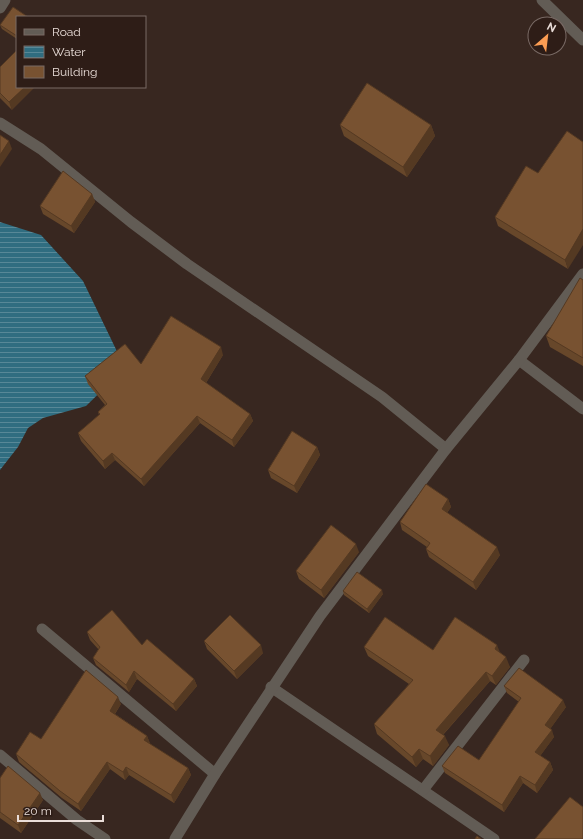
<svg xmlns="http://www.w3.org/2000/svg" width="583" height="839" viewBox="0 0 583 839" font-family="Raleway,sans-serif">
<style>
.water{fill:url(#water-rules)}
.lines{fill:none;stroke-linecap:round;stroke-linejoin:round}
.minor{stroke:#625c55;stroke-width:11}
.tertiary{stroke:#625c55;stroke-width:11}
.wall{fill:#67472a}
.shaded-wall{fill:#543922}
.building{fill:#785231;stroke:#543922}
</style>
<defs>
<pattern id="water-rules" width="6" height="5" patternUnits="userSpaceOnUse"><rect width="6" height="5" fill="#306d80"/><path d="M0 2.5h6" fill="none" stroke="#588897"/></pattern>
</defs>
<rect width="100%" height="100%" fill="#382720"/>
<path class="water" d="M0,222l41,13 42,46 42,87 -39,38 -43,12 -15,10 -10,19 -18,23z"/>
<g class="lines">
<g class="minor">
<path d="M542,0l41,40"/>
<path d="M0,8l5,-8"/>
<path d="M0,123l41,26 90,73 56,42 195,133 64,52"/>
<path d="M519,360l64,49"/>
<path d="M42,629l173,145"/>
<path d="M271,687l223,152"/>
<path d="M0,755l77,65 28,19"/>
<path d="M423,790l101,-130"/>
</g>
<path class="tertiary" d="M175,839l40,-65 105,-158 126,-167 73,-89 64,-86"/>
</g>
<g class="wall">
<path d="M17,17v22l-15,-10 -2,-4z"/>
<path d="M0,67l12,43 -12,-12z"/>
<path d="M340,125h91l4,11 -28,41 -63,-41z"/>
<path d="M538,173l30,96 -70,-43 -3,-9z"/>
<path d="M92,194l3,8 -21,31 -31,-19 -3,-8z"/>
<path d="M583,280v86l-33,-19 -4,-11z"/>
<path d="M223,355l-17,28 44,31 3,7 -19,26 -34,-24 -56,63 -29,-26 -10,9 -24,-28 -3,-8 21,-18 -1,-3 7,-7 -17,-21 -3,-8 56,-12z"/>
<path d="M317,447l3,8 -23,38 -26,-15 -3,-8z"/>
<path d="M448,499l3,8 -4,6 53,42 -24,35 -47,-33 -3,-8 1,-2 -25,-17 -2,-8z"/>
<path d="M359,552l-35,46 -25,-19 -3,-8z"/>
<path d="M343,591l40,3 -14,19 -25,-18z"/>
<path d="M87,632l55,13 52,34 3,7 -21,25 -39,-32 -8,13 -33,-27 -3,-7 6,-8 -9,-10z"/>
<path d="M204,641l59,12 -26,26 -30,-30z"/>
<path d="M364,647l136,6 10,14 -14,18 -6,-4 -47,54 6,10 -16,21 -10,-7 -7,8 -39,-33 -3,-10 35,-40 -41,-28z"/>
<path d="M504,686l62,21 -16,22 4,8 -14,19 10,6 3,8 -16,23 -14,-10 -19,29 -59,-39 -3,-7 37,-6 40,-58 -12,-9z"/>
<path d="M121,704l-6,10 32,22 3,8 38,24 3,7 -17,28 -45,-28 -4,5 -15,-11 -29,42 -19,-13 -43,-36 -3,-8 25,-15z"/>
<path d="M0,778l43,22 -22,33 -21,-15z"/>
</g>
<g class="shaded-wall">
<path d="M25,87h10l-23,23 -3,-8z"/>
<path d="M431,125l4,11 -28,41 -4,-10z"/>
<path d="M9,141l3,8 -12,18v-12z"/>
<path d="M92,194l3,8 -21,31 -3,-7z"/>
<path d="M583,229v16l-15,24 -3,-9z"/>
<path d="M221,347l2,8 -19,31 -3,-7z"/>
<path d="M250,414l3,7 -19,26 -2,-7z"/>
<path d="M197,416l3,7 -56,63 -3,-7z"/>
<path d="M317,447l3,8 -23,38 -3,-7z"/>
<path d="M112,453l3,7 -10,9 -2,-8z"/>
<path d="M448,499l3,8 -7,10 -2,-8z"/>
<path d="M356,544l3,8 -35,46 -3,-8z"/>
<path d="M497,547l3,8 -24,35 -3,-8z"/>
<path d="M382,590l1,4 -14,19 -2,-4z"/>
<path d="M261,645l2,8 -26,26 -3,-8z"/>
<path d="M497,645l4,10 -6,-6z"/>
<path d="M506,657l4,10 -14,18 -4,-9z"/>
<path d="M134,671l3,8 -8,13 -3,-7z"/>
<path d="M486,672l4,9 -51,58 -3,-9z"/>
<path d="M194,679l3,7 -21,25 -3,-7z"/>
<path d="M118,697l3,7 -9,14 -2,-7z"/>
<path d="M563,700l3,7 -18,25 -3,-7z"/>
<path d="M552,730l2,7 -16,22 -3,-7z"/>
<path d="M147,736l3,7 -3,5 -3,-8z"/>
<path d="M445,736l4,9 -16,21 -3,-10z"/>
<path d="M419,749l4,10 -7,8 -4,-10z"/>
<path d="M107,762l3,7 -29,42 -3,-7z"/>
<path d="M550,762l3,8 -16,23 -2,-8z"/>
<path d="M126,767l3,8 -4,5 -2,-8z"/>
<path d="M188,768l3,7 -17,28 -3,-8z"/>
<path d="M520,776l3,7 -19,29 -2,-7z"/>
<path d="M40,793l3,7 -22,33 -3,-8z"/>
</g>
<g class="building">
<path d="M13,7l15,10h-11v19l-17,-11z"/>
<path d="M17,50v37h8l-16,15 -9,-9v-26z"/>
<path d="M367,83l64,42 -28,42 -63,-42z"/>
<path d="M567,131l16,11v87l-18,31 -70,-43 31,-51 12,7z"/>
<path d="M0,135l9,6 -9,14z"/>
<path d="M63,171l29,23 -21,32 -31,-20z"/>
<path d="M580,278l3,2v78l-37,-22z"/>
<path d="M171,316l50,31 -20,32 49,35 -18,26 -35,-24 -56,63 -29,-26 -9,8 -25,-28 22,-19 -2,-2 9,-8 -22,-28 40,-32 16,20z"/>
<path d="M292,431l25,16 -23,39 -26,-16z"/>
<path d="M426,484l22,15 -6,10 55,38 -24,35 -47,-33 4,-6 -30,-21z"/>
<path d="M331,525l25,19 -35,46 -25,-19z"/>
<path d="M357,572l25,18 -15,19 -24,-18z"/>
<path d="M112,610l30,35 5,-6 47,40 -21,25 -39,-33 -8,14 -33,-27 7,-11 -13,-15z"/>
<path d="M230,615l31,30 -27,26 -30,-30z"/>
<path d="M385,617l48,33 22,-33 42,28 -2,4 11,8 -14,19 -6,-4 -50,58 9,6 -15,20 -11,-7 -7,8 -38,-33 39,-44 -49,-33z"/>
<path d="M519,668l44,32 -18,25 7,5 -17,22 15,10 -15,23 -15,-9 -18,29 -60,-39 16,-20 21,14 42,-62 -17,-12z"/>
<path d="M86,670l32,27 -8,14 37,25 -3,4 44,28 -17,27 -45,-28 -3,5 -16,-10 -29,42 -18,-13 -44,-37 14,-22 11,7z"/>
<path d="M8,766l32,27 -22,32 -18,-13v-34z"/>
<path d="M570,797l13,10v32h-48z"/>
<path d="M477,836l4,3h-6z"/>
</g>
<rect x="16" y="16" width="130" height="72" fill="#2e1d17" stroke="#796a65"/>
<rect x="24" y="29" width="20" height="6" fill="#625c55" stroke="#796a65"/>
<text x="52" y="36" font-size="12" fill="#eaded9">Road</text>
<rect x="24" y="46" width="20" height="12" fill="url(#water-rules)" stroke="#796a65"/>
<text x="52" y="56" font-size="12" fill="#eaded9">Water</text>
<rect x="24" y="66" width="20" height="12" fill="#785231" stroke="#796a65"/>
<text x="52" y="76" font-size="12" fill="#eaded9">Building</text>
<g transform="translate(547 36) rotate(28)"><circle r="19" fill="#2e1d17" stroke="#796a65"/>
<path d="M0-3L7 15L0 10L-7 15Z" fill="#fc9d53"/>
<text y="-6" font-size="11" font-weight="bold" text-anchor="middle" fill="#eaded9">N</text>
</g>
<path d="M18 815v6h85v-6" fill="none" stroke="#eaded9" stroke-width="2"/>
<text x="24" y="815" font-size="12" fill="#eaded9" stroke="#2e1d17" stroke-width="3" paint-order="stroke">20 m</text>
</svg>
